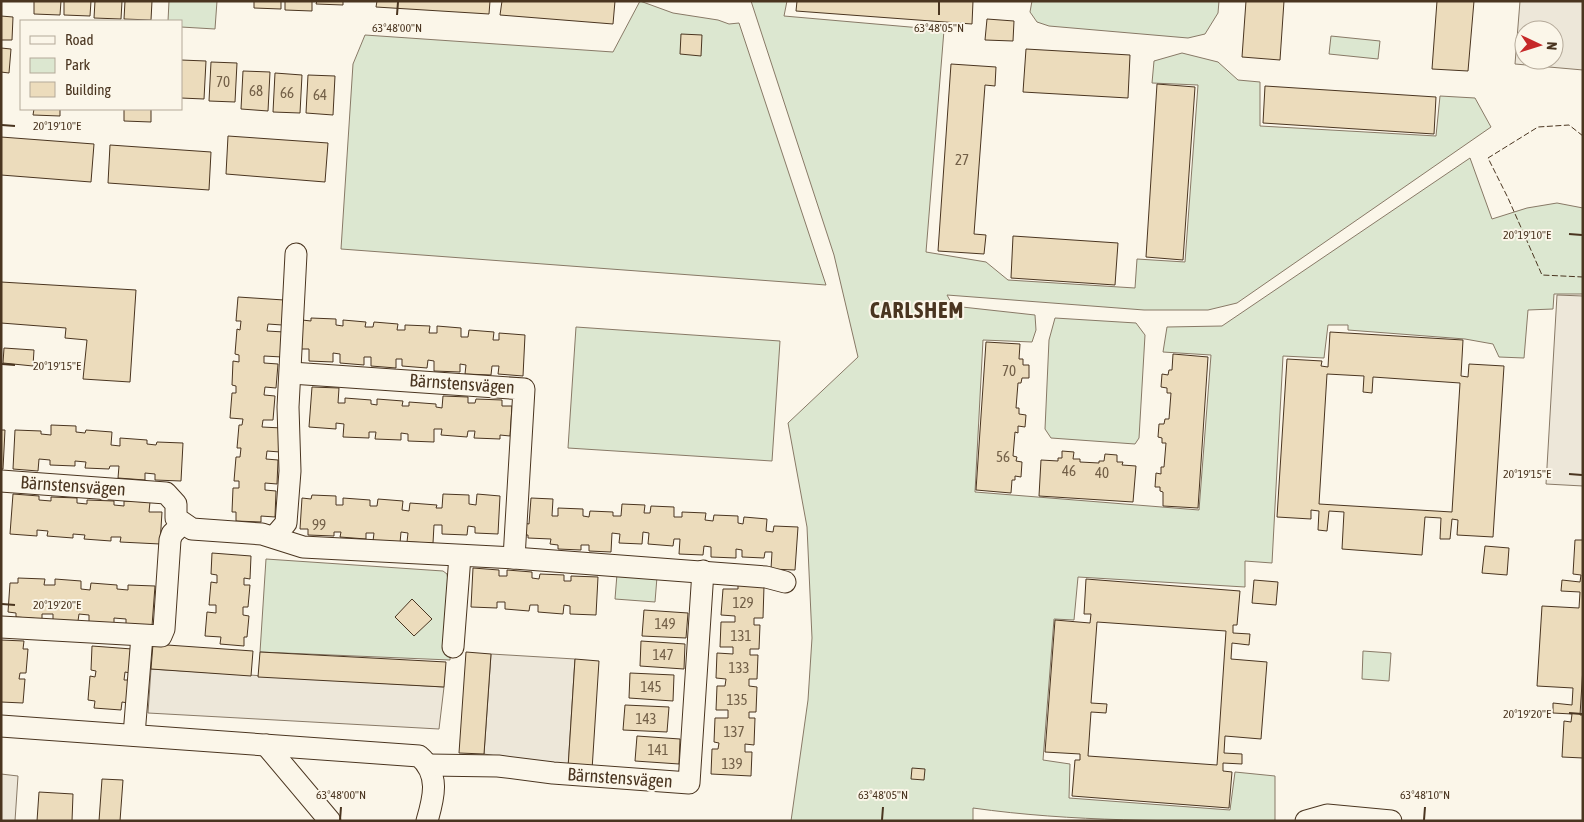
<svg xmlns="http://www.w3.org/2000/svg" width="1584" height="822" viewBox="0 0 1584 822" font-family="'Asap Condensed',sans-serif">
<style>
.green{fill:#dce7d0;stroke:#887966}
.parking{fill:#ede7d9;stroke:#887966;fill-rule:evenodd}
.building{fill:#ecdcbc;stroke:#4a3520;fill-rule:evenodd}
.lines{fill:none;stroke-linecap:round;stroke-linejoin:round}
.minor-casing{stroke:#4a3520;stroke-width:23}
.minor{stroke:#fbf6e9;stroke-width:21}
.fence{stroke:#4a3520;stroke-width:1;stroke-dasharray:6 2.5;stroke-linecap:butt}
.ticks{fill:none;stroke:#4a3520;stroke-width:2}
.labels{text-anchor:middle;stroke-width:4;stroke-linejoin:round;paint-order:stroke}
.number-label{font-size:15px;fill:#725f47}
.street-label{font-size:18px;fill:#4a3520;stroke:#fbf6e9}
.district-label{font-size:22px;font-weight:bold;letter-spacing:1px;fill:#4a3520;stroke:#fbf6e9}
.ticks-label{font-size:12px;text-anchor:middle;fill:#4a3520;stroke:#fbf6e9;stroke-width:4;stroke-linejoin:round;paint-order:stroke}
</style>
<rect width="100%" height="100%" fill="#fbf6e9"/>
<g class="green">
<path d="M169,1h48l-2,28 -34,-2v-6h-13z"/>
<path d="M640,1l33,12 45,7 11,4 10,-1 87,262 -485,-36 12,-185 12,-29 248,17z"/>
<path d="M751,1h36l-3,15 160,14 -18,222 60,10 22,18 127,8 2,-29 48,3 13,-177 -46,-2 2,-22 28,-8 36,9 20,18 22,2v44l176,10 4,-40 35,2 16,29 -254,176 -29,7h-64l-197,-15 6,11 82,9 1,15 -4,12 -49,-2 -8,152 224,18 12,-155 -48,-3 4,-25 55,-1 248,-168 22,61 35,-11 30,-5 26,5v86h-29l-1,15 -25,1 -4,48 -25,-1 -6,-13 -28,-5 -117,-9v-5h-20l-4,33 -41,-2 -11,207 -27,-2v26l-167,-10 -4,43 -20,-1 -11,141 27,4 -1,34 161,12 5,-38 40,4v45c-101,0 -203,1 -302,-13v13h-182l17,-121 4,-62 -5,-111 -19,-104 70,-66 -24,-102z"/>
<path d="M1032,1h187l-1,12 -13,21 -17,4 -139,-12 -12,-4 -7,-10z"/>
<path d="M1331,36l49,5 -2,18 -49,-5z"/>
<path d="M1055,318l81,5 9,12 -6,103 -4,6 -84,-6 -6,-9 4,-89z"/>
<path d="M576,327l204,14 -8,120 -204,-13z"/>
<path d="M266,559l177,12 4,3c5,29 4,58 3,86l-190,-8z"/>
<path d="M617,574l40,3 -2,25 -40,-3z"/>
<path d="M1363,651l28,2 -2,28 -27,-2z"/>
</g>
<g class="parking">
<path d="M1520,1h63v69l-68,-6zM1524,30h30v30h-30z"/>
<path d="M1557,295l26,1v190l-37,-2z"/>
<path d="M491,654l84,5 -7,109 -84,-14z"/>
<path d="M151,669l293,18 -5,42 -291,-16z"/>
<path d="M1,774l17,2 -3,45h-14z"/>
</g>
<g class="building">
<path d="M34,1h27l-1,14 -26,-1z"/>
<path d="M64,1h27l-1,15 -26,-1z"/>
<path d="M95,1h27l-1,18 -27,-1z"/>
<path d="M125,1h27l-1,19 -27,-1z"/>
<path d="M254,1h27v8l-27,-1z"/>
<path d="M285,1h27v10l-27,-1z"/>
<path d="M317,1h26v4l-27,-1z"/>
<path d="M377,1h113l-1,13 -113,-7z"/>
<path d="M502,1h113l-2,23 -113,-9z"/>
<path d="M797,1h176l-1,23 -176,-13z"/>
<path d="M1246,1h38l-4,59 -38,-3z"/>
<path d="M1437,1h37l-6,70 -36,-2z"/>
<path d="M1,16l12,1 -1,23h-11z"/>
<path d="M987,19l27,2 -1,20 -28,-1z"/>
<path d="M681,34l21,1 -1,21 -21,-2z"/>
<path d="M1,48l10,1 -2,24 -8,-1z"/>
<path d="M1026,49l104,6 -2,43 -105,-6z"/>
<path d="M181,60l25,1 -2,38 -23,-1z"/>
<path d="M211,62l26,1 -2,39 -26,-1z"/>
<path d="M951,64l45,3 -1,19 -10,-1 -11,149 12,1 -2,19 -46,-3z"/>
<path d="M243,71l27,1 -2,39 -27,-2z"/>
<path d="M275,73l27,2 -2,38 -27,-1z"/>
<path d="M308,75l27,1 -2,39 -27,-2z"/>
<path d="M1157,84l38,3 -12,173 -37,-3z"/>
<path d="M1265,86l171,11 -2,37 -171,-11z"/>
<path d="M34,109h26v7l-27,-1z"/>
<path d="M124,109h27v13l-27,-1z"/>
<path d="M228,136l100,7 -3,39 -99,-8z"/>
<path d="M1,137l93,7 -3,38 -90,-7z"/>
<path d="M110,145l101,7 -2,38 -101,-7z"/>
<path d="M1013,236l105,7 -3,42 -104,-7z"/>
<path d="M1,282l135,8 -6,92 -47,-3 4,-39 -22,-2 1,-10 -65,-5z"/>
<path d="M238,297l46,3 -2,25 -14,-1 -1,7 17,1 -2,25 -18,-1v7l14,1 -2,24 -11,-1 -1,8 11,1 -2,24h-10l-1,7 20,1 -2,24 -13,-1 -1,8 12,1 -1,24 -12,-1v7l11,1 -1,26 -14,-1v6l-25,-1v-9h-4l1,-24h6v-7h-5l2,-24h4l1,-9h-4l2,-23h3l1,-6 -13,-1 2,-25h4v-7l-4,-1 1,-24 6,1v-7l-4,-1 2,-25 3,1 1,-9h-5z"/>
<path d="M311,318l25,1v6l7,1v-6l23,2 -1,5h8l1,-5 24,2 -1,6h8v-5l25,1 -1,7h8v-7l24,2v9h7l1,-7 25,2 -1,8h6v-7l26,2 -2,41 -25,-2 1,-8h-7l-1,9 -26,-1 1,-9 -6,-1v8l-26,-1v-10l-6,-1 -1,8 -25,-2v-7h-6v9l-25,-2v-9h-7v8l-24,-2v-9l-7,-1v9l-24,-1v-12h-9l2,-29 9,1z"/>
<path d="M1330,332l133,8 -2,36 7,1 1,-13 35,2 -11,171 -36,-2 1,-15 -6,-1 -2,20h-10l1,-21 -16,-1 -3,38 -80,-6 2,-37 -15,-1 -2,20 -9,-1 1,-19 -8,-1v9l-34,-2 10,-158 35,2 -1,5 7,1zM1327,374l37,2 -1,16 9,1 1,-16 87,6 -8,129 -133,-8z"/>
<path d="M986,342l34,2 -1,15h4v6h6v13h-7l-1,5h-3l-2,25h3v6l7,1 -1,12 -7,-1v7l-3,-1 -2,24 4,1 -1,4 6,1 -1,15 -6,-1v4h-3l-1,13 -35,-3z"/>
<path d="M4,348l30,2 -1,16 -30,-3z"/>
<path d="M1173,354l35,3 -10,151 -35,-2v-14l-3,-1v-4h-5l1,-14 5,1v-7h3l2,-24h-4v-5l-4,-1 1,-13h5l1,-5h4l2,-26h-4v-5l-6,-1 1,-13 6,1 1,-5h3z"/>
<path d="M312,387l27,1 -1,15h7v-5l26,2v4l6,1v-6l26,2 -1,5h7v-4l27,2v3l6,1 1,-12 25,1v6h7l1,-4 26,1v6h10l-2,30 -10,-1v4l-26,-1 1,-7h-7l-1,6 -26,-2 1,-6h-8v13l-26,-1v-7l-7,-1v7l-26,-1 1,-7h-7v6l-26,-1 1,-13 -8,-1v6l-27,-2z"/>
<path d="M51,425l25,1v6l9,1 1,-3 26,2 -1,13 9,1v-8l27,2v4l9,1 1,-3 26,1 -2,38 -26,-1v-6l-10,-1v7l-27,-2 1,-12h-9l-1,3 -24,-1 1,-6 -11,-1v5l-25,-1v-5l-11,-1 -1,12 -25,-2 2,-39 26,1v3l10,1z"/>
<path d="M1,430h4l-2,39h-2z"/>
<path d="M1062,451l12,1 -1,7h7v3l19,1v-2h5l1,-7 12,1v7h6l-1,3 14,1 -3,36 -94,-6 2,-36 17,1v-3h4z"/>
<path d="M13,494l26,2v4l12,1v-4l26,1v5l10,1v-4l27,1v4l10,1v-5l26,1 -1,10h13l-2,32 -40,-2 1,-5h-10v4l-27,-2 1,-4 -12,-1v4l-26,-2 1,-5 -11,-1v6l-27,-2z"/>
<path d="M443,494l26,1v9l7,1 1,-11 23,2 -2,38 -23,-1v-6l-7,-1 -1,9 -25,-1v-9h-8l-1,18 -26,-1 1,-9 -7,-1 -1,11 -27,-2 1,-8h-8v6l-26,-2 1,-5h-7v4l-26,-1v-6h-8l2,-31 9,1 1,-4 24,1v9h7v-7l27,2v6h7l1,-7 25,2 -1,9 7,1 1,-8 27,2 -1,3h6z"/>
<path d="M531,498l22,1 -1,17h6v-8l25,1v7l6,1 1,-6 23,1v4h8l1,-12 23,1 -1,8h6l1,-7 23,1v10h8v-5l24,1 -1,7 8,1 1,-6 24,1v7l5,1 1,-7 23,2 -1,12 7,1 1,-6 24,1 -3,43 -24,-1 1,-17h-7l-1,6 -22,-1v-7l-6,-1v9l-25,-1v-10l-7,-1 -1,9 -24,-1 1,-15h-6l-1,7 -25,-2 1,-11 -6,-1 -1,12 -23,-1 1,-9 -8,-1 -1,19 -22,-1v-6h-8v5l-23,-1v-4l-8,-1 1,-5 -23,-1v-3h-6l1,-12 6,1z"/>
<path d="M1575,540h8v127l-3,48h3v43l-21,-1 2,-36 7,1 1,-8 -19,-1v-10l19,2 1,-17 -36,-2 5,-80 37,2 1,-16 -19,-1 1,-11 18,2 1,-7 -8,-1z"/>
<path d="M1485,546l24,2 -2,27 -25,-2z"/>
<path d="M212,553l39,3 -1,23 -6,-1v7h6l-2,22h-5v8l6,1 -2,21h-3v9l-24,-2 1,-7 -16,-1 2,-24 9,1v-8h-7l2,-23 6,1v-8l-6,-1z"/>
<path d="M473,568l26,2v6h8v-6l25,2v6l7,1 1,-5 24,1v6h7v-5l27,1 -2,38 -26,-1v-8l-6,-1 -1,9 -25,-2v-7h-8l-1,6 -24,-2v-7h-8v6l-26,-1z"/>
<path d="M18,578l27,1 -1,6h11v-6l26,2v8l9,1 1,-7 26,2v4l11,1v-5l27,1 -3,40 -26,-2v-5l-12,-1v6l-25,-1v-8l-10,-1 -1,7 -25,-1v-6h-11v5l-26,-2v-4l-8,-1 2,-29h8z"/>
<path d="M1086,579l154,12 -3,34h-4v8l17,1 -1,11 -17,-2 -1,16 36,3 -6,77 -36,-3 -1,17 18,1v10l-19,-1v8l9,1 -3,36 -157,-12 3,-36h5v-6l-35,-2 10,-132 35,3 1,-9h-7zM1097,622l129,9 -9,134 -129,-9 3,-44 15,1 1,-9 -16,-1z"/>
<path d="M1254,580l24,2 -2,23 -24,-2z"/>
<path d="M738,585l26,1 -1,32h-9v7h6l-1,24h-9v6h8l-1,24h-8v7l8,1 -1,25h-7v6h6l-1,27 -9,-1v8h7l-1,24 -40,-2 1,-25h6l1,-6 -5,-1 1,-24h13v-8h-12l1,-24h8l1,-7 -10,-1 1,-25 16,1v-7h-13l1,-25h14v-6l-14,-1 2,-26h15z"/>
<path d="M412,599l20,20 -18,17 -19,-19z"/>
<path d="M644,610l44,3 -2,25 -44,-2z"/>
<path d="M1,640l23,1 -1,8h5l-2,24h-6l-1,6h6l-2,24 -22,-1z"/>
<path d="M641,641l44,3 -1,25 -44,-3z"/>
<path d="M153,644l100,7 -2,25 -100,-7z"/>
<path d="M92,646l40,3 -2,24 -5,-1 -1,8h5l-1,23 -6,-1 -1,8 -27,-2 1,-7 -7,-1 2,-24 5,1 1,-6 -5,-1z"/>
<path d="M260,652l186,10 -2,25 -186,-10z"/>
<path d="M466,652l25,2 -7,100 -25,-1z"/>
<path d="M575,659l24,2 -7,109 -24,-2z"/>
<path d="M630,673l44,2 -1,26 -44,-3z"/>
<path d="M625,705l44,2 -2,25 -44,-2z"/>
<path d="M637,736l43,3 -1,25 -44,-3z"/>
<path d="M912,768l13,1 -1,11 -13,-1z"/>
<path d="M102,779l21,1 -3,41h-21z"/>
<path d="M39,792l34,2 -1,27h-35z"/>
</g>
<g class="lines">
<g class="minor-casing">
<g id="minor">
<path d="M291,373l233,16 -10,169"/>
<path d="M1,481l165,12 10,11v14l16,11 70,5 41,13 211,11 252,19 19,5"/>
<path d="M274,537l12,-14 4,-52 -2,-64 8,-153"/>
<path d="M1,627l160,9 3,-7 6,-89 2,-6 10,-10"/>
<path d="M453,647l7,-91"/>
<path d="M1,726l418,30c21,18 15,41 8,65"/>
<path d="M134,735l8,-99"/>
<path d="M266,745l64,76"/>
<path d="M429,765l69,1 55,7 136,10 14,-212"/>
<path d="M1306,821l21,-6 64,6"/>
</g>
</g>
<use href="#minor" class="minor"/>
<path class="fence" d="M1583,136l-14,-11 -31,2 -50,31 20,40 34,77 41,2"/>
</g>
<path class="ticks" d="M397,15l1,-13M939,15v-13M2,125l13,1M1569,234l13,1M2,364l13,1M1569,474l13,1M2,604l13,1M1569,713l13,1M340,820l1,-13M882,820l1,-13M1424,820l1,-13"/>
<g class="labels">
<g class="number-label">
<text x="223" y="87">70</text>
<text x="256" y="96">68</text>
<text x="287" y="98">66</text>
<text x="320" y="100">64</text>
<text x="962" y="165">27</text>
<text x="1009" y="376">70</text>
<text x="1003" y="462">56</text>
<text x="1069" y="476">46</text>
<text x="1102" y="478">40</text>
<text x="319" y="530">99</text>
<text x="743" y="608">129</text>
<text x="665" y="629">149</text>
<text x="741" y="641">131</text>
<text x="663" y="660">147</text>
<text x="739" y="673">133</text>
<text x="651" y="692">145</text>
<text x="737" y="705">135</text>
<text x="646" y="724">143</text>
<text x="734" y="737">137</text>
<text x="658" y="755">141</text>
<text x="732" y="769">139</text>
</g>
<g class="street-label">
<text transform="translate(462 384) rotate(4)" y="6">Bärnstensvägen</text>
<text transform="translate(73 486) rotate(4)" y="6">Bärnstensvägen</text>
<text transform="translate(620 778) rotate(4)" y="6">Bärnstensvägen</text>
</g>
<g class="district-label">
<text x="917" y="318">CARLSHEM</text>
</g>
</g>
<g class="ticks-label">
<text x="397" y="32">63°48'00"N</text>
<text x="939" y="32">63°48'05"N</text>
<text x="57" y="130">20°19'10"E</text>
<text x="1527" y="239">20°19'10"E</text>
<text x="57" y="370">20°19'15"E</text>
<text x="1527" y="478">20°19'15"E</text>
<text x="57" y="609">20°19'20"E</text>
<text x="1527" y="718">20°19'20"E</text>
<text x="341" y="799">63°48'00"N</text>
<text x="883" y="799">63°48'05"N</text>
<text x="1425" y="799">63°48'10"N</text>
</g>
<rect width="1584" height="822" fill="none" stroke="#4a3520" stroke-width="5"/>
<rect x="20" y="20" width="162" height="90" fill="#fbf6e9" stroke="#b4a999"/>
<rect x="30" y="36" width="25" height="8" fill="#fbf6e9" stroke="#b4a999"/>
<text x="65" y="45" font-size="15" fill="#4a3520">Road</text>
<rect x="30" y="58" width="25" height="15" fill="#dce7d0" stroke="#b4a999"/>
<text x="65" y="70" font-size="15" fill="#4a3520">Park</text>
<rect x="30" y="82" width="25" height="15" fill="#ecdcbc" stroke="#b4a999"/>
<text x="65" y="95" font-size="15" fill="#4a3520">Building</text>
<g transform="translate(1539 45) rotate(94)"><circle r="24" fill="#fbf6e9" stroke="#b4a999"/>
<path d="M0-4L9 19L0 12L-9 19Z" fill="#c62828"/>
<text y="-8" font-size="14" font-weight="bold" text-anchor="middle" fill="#4a3520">N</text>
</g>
</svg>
